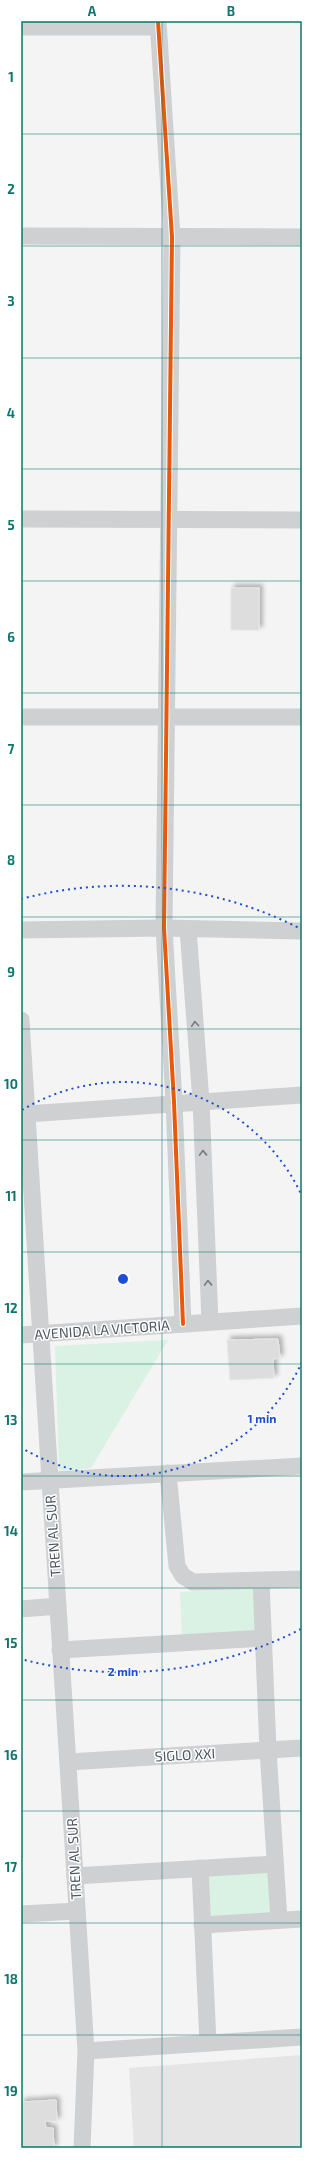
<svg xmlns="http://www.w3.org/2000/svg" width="323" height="2169" viewBox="0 0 323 2169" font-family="'Exo 2',sans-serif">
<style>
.education{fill:#e6e5e6}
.green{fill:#d9f2e3}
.building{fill:#ddddde;stroke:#e5e6e7;filter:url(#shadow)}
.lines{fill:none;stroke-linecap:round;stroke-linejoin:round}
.minor{stroke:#ced0d2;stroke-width:17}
.cycleway-casing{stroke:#fff;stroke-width:6}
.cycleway{stroke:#e8590c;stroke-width:4}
.oneway{stroke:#727b83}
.grid{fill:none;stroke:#0f766e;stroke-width:1;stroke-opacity:0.55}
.ring{fill:none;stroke:#1d4ed8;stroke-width:2;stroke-dasharray:2 4}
.labels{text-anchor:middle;stroke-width:3;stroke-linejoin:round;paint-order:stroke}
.street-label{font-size:14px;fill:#4a5661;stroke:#fff}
.centre{fill:#1d4ed8;stroke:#fff;stroke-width:2}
.ring-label{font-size:12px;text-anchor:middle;font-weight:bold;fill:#1d4ed8;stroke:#fff;stroke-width:3;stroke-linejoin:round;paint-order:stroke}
.neatline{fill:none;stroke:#0f766e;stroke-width:1.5}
.grid-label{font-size:13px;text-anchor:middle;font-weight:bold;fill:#0f766e}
</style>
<defs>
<filter id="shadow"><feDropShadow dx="3.5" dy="-3.5" stdDeviation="2" flood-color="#0004"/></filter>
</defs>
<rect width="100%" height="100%" fill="#f4f4f4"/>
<path class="education" d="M302,2055v93h-168l-5,-80z"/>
<g class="green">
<path d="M168,1340l-77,128 -32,3 -4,-125z"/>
<path d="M255,1588l4,45 -77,5 -2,-46z"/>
<path d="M269,1870l1,44 -63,4 -3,-45z"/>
</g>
<g class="building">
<rect x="231" y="588" width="28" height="42"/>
<path d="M278,1339l2,19 -7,1 1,19 -44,2 -3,-40z"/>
<path d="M56,2100l1,21h-12l1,7h7l1,20h-33v-46z"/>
</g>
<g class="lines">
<g class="minor">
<path d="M158,21l14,216 -8,691 10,174 9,222"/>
<path d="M21,27h136"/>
<path d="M21,236l281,1"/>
<path d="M21,519l281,1"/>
<path d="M21,717h281"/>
<path d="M188,929l13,172 9,221"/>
<path d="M21,930l143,-2 138,3"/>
<path d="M21,1020l65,1031 -4,97"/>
<path d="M27,1114l275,-19"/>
<path d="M21,1335l281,-19"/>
<path d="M168,1473l9,93 6,10 10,6 109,-3"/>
<path d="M21,1482l281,-16"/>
<path d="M261,1581l7,169 11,170"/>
<path d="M21,1609l37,-3"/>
<path d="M60,1650l203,-12"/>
<path d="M68,1762l234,-14"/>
<path d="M200,1868l8,175"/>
<path d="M75,1876l200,-12"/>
<path d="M21,1914l56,-3"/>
<path d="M202,1925l100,-6"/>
<path d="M86,2051l216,-14"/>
</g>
<g class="cycleway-casing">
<path id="cycleway" d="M158,21l14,216 -8,691 10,174 9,222"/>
</g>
<use href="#cycleway" class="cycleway"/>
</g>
<defs><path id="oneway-chevron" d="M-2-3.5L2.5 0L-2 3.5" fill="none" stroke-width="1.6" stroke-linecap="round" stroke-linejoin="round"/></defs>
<g class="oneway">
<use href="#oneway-chevron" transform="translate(195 1024) rotate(-94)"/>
<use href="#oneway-chevron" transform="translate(203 1153) rotate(-92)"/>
<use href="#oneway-chevron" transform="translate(208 1283) rotate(-92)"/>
</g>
<path class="grid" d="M162,21v2127M21,134h281M21,246h281M21,358h281M21,469h281M21,581h281M21,693h281M21,805h281M21,917h281M21,1029h281M21,1140h281M21,1252h281M21,1364h281M21,1476h281M21,1588h281M21,1700h281M21,1811h281M21,1923h281M21,2035h281"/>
<g class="ring">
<path d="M302 1362A197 197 0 0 1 22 1448M22 1110A197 197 0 0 1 302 1196"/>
<path d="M301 1629A393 393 0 0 1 21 1659M21 899A393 393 0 0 1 301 929"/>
</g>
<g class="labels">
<g class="street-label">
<text transform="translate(102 1330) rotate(-4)" y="5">AVENIDA LA VICTORIA</text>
<text transform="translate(53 1536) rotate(-94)" y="5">TREN AL SUR</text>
<text transform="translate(185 1755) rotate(-3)" y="5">SIGLO XXI</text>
<text transform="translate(74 1859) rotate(-93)" y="5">TREN AL SUR</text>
</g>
</g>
<circle cx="123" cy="1279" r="6" class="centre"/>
<g class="ring-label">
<text x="262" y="1423">1 min</text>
<text x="123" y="1676">2 min</text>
</g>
<rect width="323" height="2169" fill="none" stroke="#ffffff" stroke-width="44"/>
<rect x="22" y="22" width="279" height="2125" class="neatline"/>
<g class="grid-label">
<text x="92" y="16">A</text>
<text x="231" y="16">B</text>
<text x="11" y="82">1</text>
<text x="11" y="194">2</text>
<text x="11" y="306">3</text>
<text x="11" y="418">4</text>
<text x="11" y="530">5</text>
<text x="11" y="642">6</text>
<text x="11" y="754">7</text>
<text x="11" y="865">8</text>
<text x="11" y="977">9</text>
<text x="11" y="1089">10</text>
<text x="11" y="1201">11</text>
<text x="11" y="1313">12</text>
<text x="11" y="1425">13</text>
<text x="11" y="1536">14</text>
<text x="11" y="1648">15</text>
<text x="11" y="1760">16</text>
<text x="11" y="1872">17</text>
<text x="11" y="1984">18</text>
<text x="11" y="2096">19</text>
</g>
</svg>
